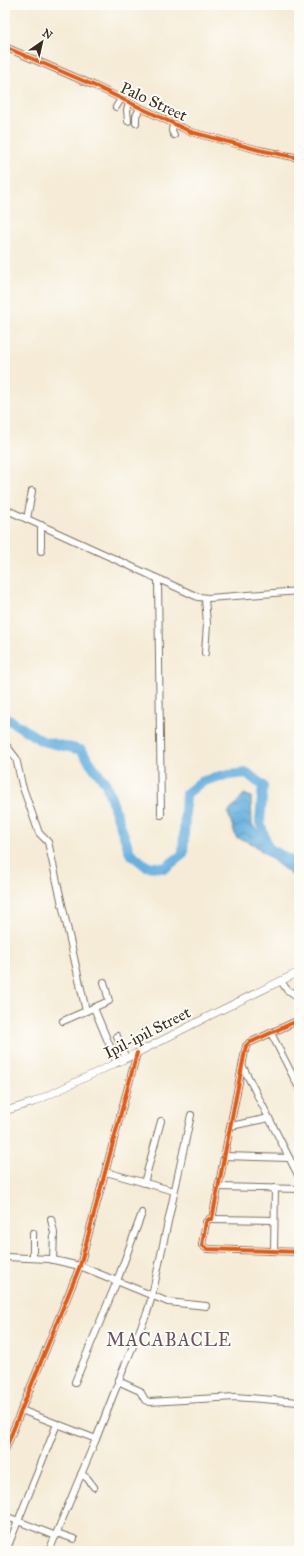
<svg xmlns="http://www.w3.org/2000/svg" width="304" height="1556" viewBox="0 0 304 1556" font-family="'IM FELL Great Primer',serif">
<style>
.water{fill:url(#water-waves);stroke:#516e7e}
.lines{fill:none;stroke-linecap:round;stroke-linejoin:round}
.river{stroke:#67b1df;stroke-width:10}
.minor-casing{stroke:#7c6e5e;stroke-width:8}
.tertiary-casing{stroke:#7c6e5e;stroke-width:8}
.minor{stroke:#fff;stroke-width:6}
.tertiary{stroke:#fff;stroke-width:7}
.cycleway-casing{stroke:#fdfcf7;stroke-width:6}
.cycleway{stroke:#e8590c;stroke-width:4}
.labels{text-anchor:middle;stroke-width:4;stroke-linejoin:round;paint-order:stroke}
.street-label{font-size:16px;fill:#3b2a1e;stroke:#fdfcf7}
.quarter-label{font-size:18px;letter-spacing:1px;fill:#6b515e;stroke:#fdfcf7}
</style>
<defs>
<pattern id="water-waves" width="16" height="10" patternUnits="userSpaceOnUse"><rect width="16" height="10" fill="#67b1df"/><path d="M0 5q4-4 8 0t8 0" fill="none" stroke="#5690b4"/></pattern>
</defs>
<rect width="100%" height="100%" fill="#fdfcf7"/>
<filter id="ink" filterUnits="userSpaceOnUse"><feTurbulence type="fractalNoise" baseFrequency=".025" numOctaves="2"/><feDisplacementMap in="SourceGraphic" scale="8" xChannelSelector="R" yChannelSelector="G"/><feConvolveMatrix kernelMatrix="1 2 1 2 8 2 1 2 1" color-interpolation-filters="sRGB"/></filter>
<filter id="wash" filterUnits="userSpaceOnUse"><feTurbulence type="fractalNoise" baseFrequency=".012" numOctaves="4" result="noise"/><feDisplacementMap in="SourceGraphic" scale="16" xChannelSelector="R" yChannelSelector="G"/><feGaussianBlur stdDeviation="0.9" result="paint"/><feColorMatrix in="noise" values="0 0 0 0 0 0 0 0 0 0 0 0 0 0 0 0 0 1.4 0 .05"/><feComposite in="paint" operator="in"/></filter>
<g filter="url(#wash)">
<rect width="100%" height="100%" fill="#f5ebd6"/>
<path class="water" d="M244,794l7,3 1,27 22,30 25,7v20l-46,-37 -17,-7 -8,-24z"/>
<g class="lines">
<path class="river" d="M5,717l37,24 39,9 25,34 24,69 16,13 19,2 18,-14 3,-60 15,-12 19,-6 27,-3 16,13 -3,36 8,26 31,17"/>
</g>
</g>
<g filter="url(#ink)">
<g class="lines">
<g class="minor-casing">
<g id="minor">
<path d="M5,47l88,38 98,47 68,18 40,8"/>
<path d="M116,107l5,-8"/>
<path d="M128,121l-1,-11 2,-7"/>
<path d="M136,123v-7l4,-8"/>
<path d="M173,124l-1,7 2,4"/>
<path d="M5,509l193,88 11,1 90,-7"/>
<path d="M27,519l5,-28"/>
<path d="M41,551v-26"/>
<path d="M158,580l3,235"/>
<path d="M205,653l2,-29 -2,-26"/>
<path d="M5,744l11,14 6,27 17,48 9,9 38,169"/>
<path d="M281,981l6,9 6,3 6,-1"/>
<path d="M293,993l6,10"/>
<path d="M94,1008l23,55"/>
<path d="M299,1020l-50,23 -3,3 -34,173h-3l-3,3 -4,23 5,4 92,3"/>
<path d="M63,1021l46,-20 -5,-19"/>
<path d="M271,1033l28,55"/>
<path d="M117,1036l9,23"/>
<path d="M243,1067l56,110"/>
<path d="M231,1126l38,-8"/>
<path d="M225,1156l64,2"/>
<path d="M106,1172l68,19"/>
<path d="M144,1183l17,-62"/>
<path d="M218,1187l81,2"/>
<path d="M51,1219l3,14 -1,27"/>
<path d="M212,1219l62,1"/>
<path d="M33,1233v25"/>
<path d="M274,1251l1,-63"/>
<path d="M6,1257l43,2 31,7 88,36 38,4"/>
<path d="M118,1381l22,10 5,9 4,2 86,-5 64,5"/>
<path d="M75,1382l42,-101 25,-68"/>
<path d="M21,1410l75,29 -47,112"/>
<path d="M96,1439l29,-74 22,-52 5,-17 39,-181"/>
<path d="M5,1450l75,-184 57,-213"/>
<path d="M81,1474l6,4 7,9"/>
<path d="M5,1516l51,20"/>
<path d="M57,1533l17,6"/>
<path d="M6,1551l51,-127"/>
</g>
</g>
<g class="tertiary-casing">
<path id="tertiary" d="M5,1111l29,-9 103,-49 74,-38 88,-43"/>
</g>
<use href="#minor" class="minor"/>
<use href="#tertiary" class="tertiary"/>
<g class="cycleway-casing">
<g id="cycleway">
<path d="M5,47l88,38 98,47 68,18 40,8"/>
<path d="M299,1020l-50,23 -3,3 -34,173h-3l-3,3 -4,23 5,4 92,3"/>
<path d="M5,1450l75,-184 57,-213"/>
</g>
</g>
<use href="#cycleway" class="cycleway"/>
</g>
</g>
<g class="labels">
<g class="street-label">
<text transform="translate(154 101) rotate(25)" y="6">Palo Street</text>
<text transform="translate(147 1032) rotate(-27)" y="6">Ipil-ipil Street</text>
</g>
<g class="quarter-label">
<text x="169" y="1346">MACABACLE</text>
</g>
</g>
<rect width="304" height="1556" fill="none" stroke="#fdfcf7" stroke-width="20"/>
<g transform="translate(42 42) rotate(34)" stroke="#fdfcf7" stroke-width="3" paint-order="stroke">
<path d="M0-3L7 15L0 10L-7 15Z" fill="#3b2a1e"/>
<text y="-6" font-size="11" font-weight="bold" text-anchor="middle" fill="#3b2a1e">N</text>
</g>
</svg>
